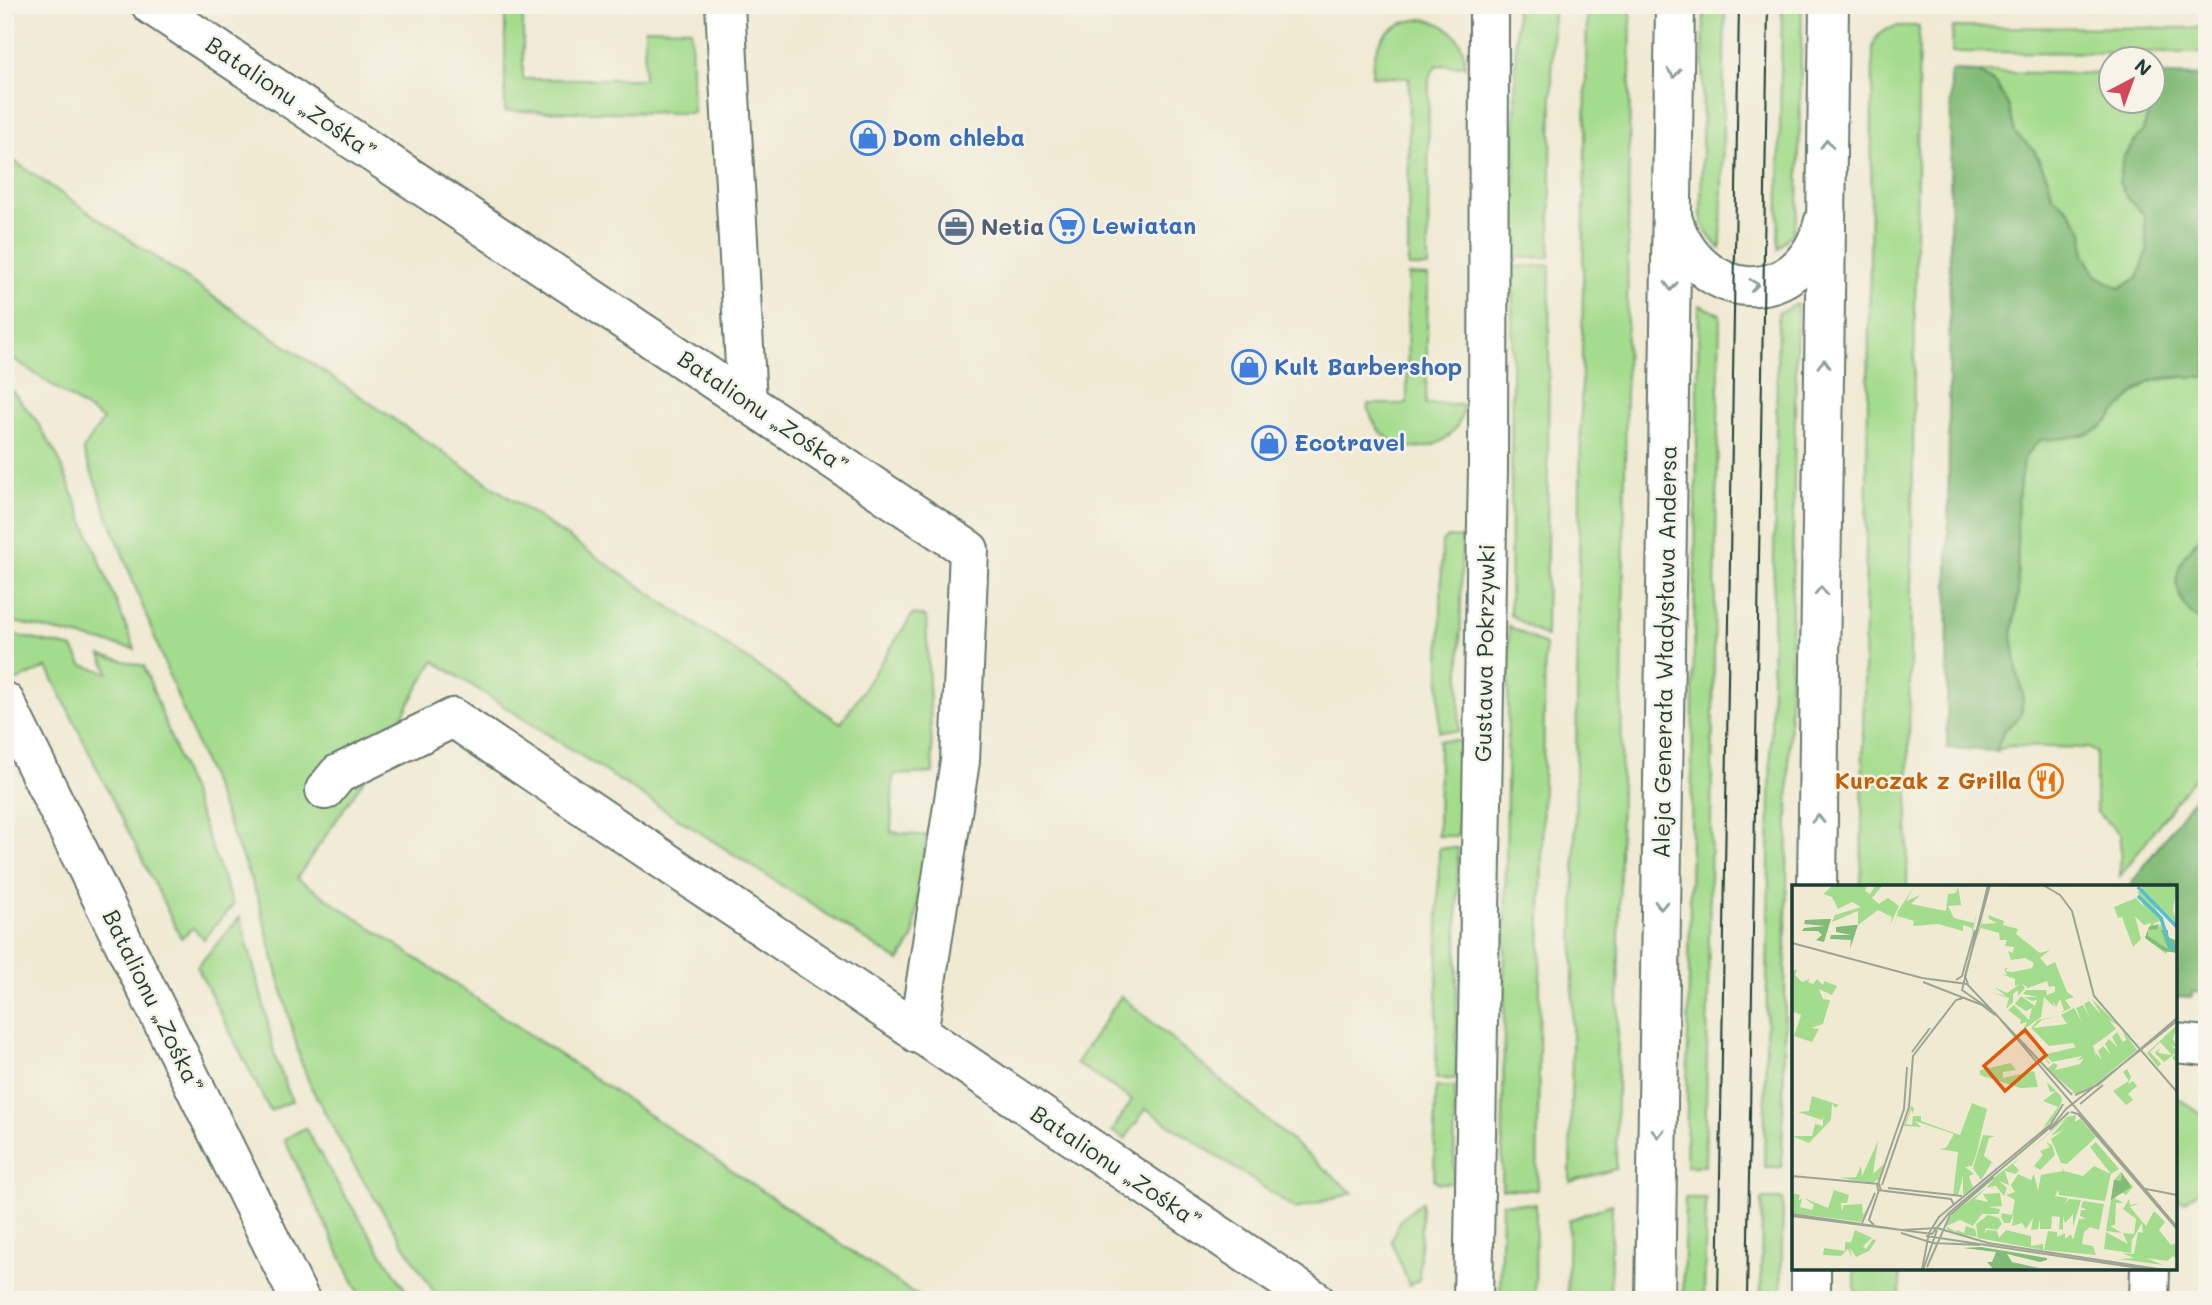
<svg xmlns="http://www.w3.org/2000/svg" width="2212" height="1305" viewBox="0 0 2212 1305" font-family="Mali,sans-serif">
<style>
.green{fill:#a4dc8d;stroke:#628c60;stroke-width:2}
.forest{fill:#83bc78;stroke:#517c56;stroke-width:2}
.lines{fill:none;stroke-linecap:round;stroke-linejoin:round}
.street-casing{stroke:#687a6c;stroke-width:42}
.primary-casing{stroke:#687a6c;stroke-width:42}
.street{stroke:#fff;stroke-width:38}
.primary{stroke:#fff;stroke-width:38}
.tram{stroke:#1f3d34;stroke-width:2}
.oneway{stroke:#8f9e9a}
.labels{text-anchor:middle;stroke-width:5;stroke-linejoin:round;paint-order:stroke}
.street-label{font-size:23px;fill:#1f3d34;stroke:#f7f3e8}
.shop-label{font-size:23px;font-weight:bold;fill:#366cbe;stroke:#f7f3e8;text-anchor:start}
.service-label{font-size:23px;font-weight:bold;fill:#4e5e75;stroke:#f7f3e8;text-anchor:start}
.food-label{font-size:23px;font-weight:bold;fill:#c56008;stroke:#f7f3e8;text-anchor:end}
.inset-river{fill:none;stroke:#56bed3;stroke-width:3.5}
.inset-road{fill:none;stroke:#9ca593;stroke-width:2}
.view{fill:#de580e;fill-opacity:0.15;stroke:#de580e;stroke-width:3.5}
.inset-edge{fill:none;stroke:#1f3d34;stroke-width:3.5}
</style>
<rect width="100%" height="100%" fill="#f7f3e8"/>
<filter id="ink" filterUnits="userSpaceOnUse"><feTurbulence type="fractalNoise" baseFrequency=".0143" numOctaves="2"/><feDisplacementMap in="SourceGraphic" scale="14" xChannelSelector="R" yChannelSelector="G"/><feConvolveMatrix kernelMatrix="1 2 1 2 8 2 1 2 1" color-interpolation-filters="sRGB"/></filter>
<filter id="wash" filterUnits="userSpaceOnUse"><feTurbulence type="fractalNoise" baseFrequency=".00686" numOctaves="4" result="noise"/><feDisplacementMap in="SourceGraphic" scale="28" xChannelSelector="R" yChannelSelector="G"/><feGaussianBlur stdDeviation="1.57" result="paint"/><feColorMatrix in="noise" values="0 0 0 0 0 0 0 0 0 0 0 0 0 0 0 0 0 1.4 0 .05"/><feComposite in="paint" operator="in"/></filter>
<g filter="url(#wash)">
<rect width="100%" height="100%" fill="#f0ead3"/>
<g class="green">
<path d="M505,5h18v74h121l1,-51 46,1 2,84 -188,-2z"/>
<path d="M1516,5h37l-3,252 -36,1z"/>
<path d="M1587,5h44l-15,1164 -46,13z"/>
<path d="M1704,5h21l-4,244c-12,-11 -18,-19 -20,-35z"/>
<path d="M1782,5h20l-4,207 -5,20 -15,17z"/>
<path d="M1424,19c26,5 41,20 41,47l-28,-1 -8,12 -1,190h-20l1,-189 -37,-2c1,-36 15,-54 52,-57z"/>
<path d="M1897,26h22l-12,861h-46l12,-839c2,-15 12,-18 24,-22z"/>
<path d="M1953,27l253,1v25l-254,-1z"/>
<path d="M1977,72l133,2v28h42l-9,29 -19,25 3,42 17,17 4,35 -10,28 -19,10 -23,-13 -11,-19 -3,-26 -13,-20 -17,-15 -4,-17 -14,-28 -19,-17 -6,-26 -13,-23z"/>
<path d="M5,155l836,568 72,-109 13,3 7,156 -40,2 -2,57 36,4 -14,103 -14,22 -465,-300 -63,108 -74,109 627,422h-485l-89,-141 -39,-72 -11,-28 -42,-161 -88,-220 -87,-228 20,-30 -98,-67z"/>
<path d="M1550,265l-4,372 -36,-22 3,-348z"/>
<path d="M1408,275l20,1 -2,128 37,1c-4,57 -87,57 -95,-1h39z"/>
<path d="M1797,304l-15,863h-18l14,-854z"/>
<path d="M1699,305l21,9 -15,852h-19z"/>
<path d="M2185,377h22v155l-14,11 -5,68 19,17v26l-7,16 7,9v81l-87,116 1,-41 -25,-24v-59l-8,-4 -80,-2 -12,5 8,-21 17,-14 2,-22 -6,-24 -5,-35 6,-41 -1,-79 3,-36 5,-23 14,-16 28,-2 34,-10 25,-27 25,-20z"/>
<path d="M5,382l31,38 22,37 77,192 -130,-29v-14l10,-7 -10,-16v-93l4,-4 -4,-3z"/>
<path d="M1448,537l14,1 -3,194 -20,-1 3,-189z"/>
<path d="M1509,626l36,19 -8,545 -35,-1z"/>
<path d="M5,633l68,15 9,17 27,8 -8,-18 43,11 89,239 -29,34 -11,-11 -12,10 -134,-271 -35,16 -7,-18z"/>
<path d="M1439,740l21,1 -2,95h-20z"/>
<path d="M1439,848h19l-2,231h-20z"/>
<path d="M240,917l24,88 11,52 17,44 -22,10 -73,-144z"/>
<path d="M1121,996l232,197 -57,16 -150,-100 -21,30 -13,-8 20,-31 -56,-37z"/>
<path d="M1436,1087h19l-1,96h-16l-4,-3z"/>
<path d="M2178,1098l29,20v69l-24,15 -8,-7v-91z"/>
<path d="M305,1128l40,68 67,104h-50l-78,-161z"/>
<path d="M1685,1198h21l-2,102h-21z"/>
<path d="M1762,1199h21l-2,101h-20z"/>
<path d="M1422,1202l-3,78 -10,5 -18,-45 9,-20z"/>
<path d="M1502,1203l34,1 -1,96h-35z"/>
<path d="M1612,1204l-2,96h-43l2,-80z"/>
<rect x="1855" y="1268" width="45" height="32"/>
</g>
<g class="forest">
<path d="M1951,71l26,1 19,12 13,23 6,26 19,17 14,28 4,17 17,15 14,20 2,26 11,19 23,13 19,-10 10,-28 -4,-35 -17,-17 -8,-16 5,-26 19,-25 18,-56 46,1v301c-15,0 -41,-2 -55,4 -18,7 -35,32 -49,45 -13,11 -46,13 -63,14l-15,16 -5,23 -3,36 1,79 -6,41 5,35 6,24 -2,22 -17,14 -8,21 -49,-3z"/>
<path d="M2207,532v96c-6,-7 -15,-11 -20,-19 -21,-29 -6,-58 20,-77z"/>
<path d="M2207,780v213l-15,-1v5l-17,-1v-109h-46z"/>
</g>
</g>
<g filter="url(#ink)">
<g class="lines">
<g class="street-casing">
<g id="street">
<path d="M151,5l818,545 -9,211 -42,273"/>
<path d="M725,5l22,397"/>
<path d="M5,702l295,598"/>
<path d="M325,790l13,-16 115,-56 862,582"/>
<path d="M2175,1043l32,3"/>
<path d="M1473,1300l15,-832 1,-463"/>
<path d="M2149,1300l1,-32"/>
</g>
</g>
<g class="primary-casing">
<g id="primary">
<path d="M1672,217c25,88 129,95 152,4"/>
<path d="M1817,887l12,-882"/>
<path d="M1655,1300l20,-1295"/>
<path d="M1811,1300v-32"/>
</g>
</g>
<use href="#street" class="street"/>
<use href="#primary" class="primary"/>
<g class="tram">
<path d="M1718,1300l21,-1295"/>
<path d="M1747,1300l21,-1295"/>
</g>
</g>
<defs><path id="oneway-chevron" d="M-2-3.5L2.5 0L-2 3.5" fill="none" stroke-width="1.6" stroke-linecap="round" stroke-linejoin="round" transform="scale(1.75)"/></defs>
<g class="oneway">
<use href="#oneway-chevron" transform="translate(1674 73) rotate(91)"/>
<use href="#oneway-chevron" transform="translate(1827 144) rotate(-89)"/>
<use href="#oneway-chevron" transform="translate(1754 285) rotate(-7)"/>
<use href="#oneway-chevron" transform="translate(1671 286) rotate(91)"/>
<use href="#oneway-chevron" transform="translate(1824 364) rotate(-89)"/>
<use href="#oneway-chevron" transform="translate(1821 591) rotate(-89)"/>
<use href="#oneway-chevron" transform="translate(1818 819) rotate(-89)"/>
<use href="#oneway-chevron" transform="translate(1661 905) rotate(91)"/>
<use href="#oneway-chevron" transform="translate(1658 1133) rotate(91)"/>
</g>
</g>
<defs>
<g id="shop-ring" transform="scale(1.75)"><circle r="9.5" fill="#f7f3e8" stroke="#3f7fe0" stroke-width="1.5"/><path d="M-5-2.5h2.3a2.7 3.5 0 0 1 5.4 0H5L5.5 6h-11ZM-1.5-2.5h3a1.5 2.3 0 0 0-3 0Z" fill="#3f7fe0"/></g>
<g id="supermarket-ring" transform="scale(1.75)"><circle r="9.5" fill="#f7f3e8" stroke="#3f7fe0" stroke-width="1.5"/><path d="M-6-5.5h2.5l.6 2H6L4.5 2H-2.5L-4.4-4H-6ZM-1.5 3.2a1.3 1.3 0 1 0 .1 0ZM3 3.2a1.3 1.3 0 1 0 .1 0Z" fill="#3f7fe0"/></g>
<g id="office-ring" transform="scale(1.75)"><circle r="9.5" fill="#f7f3e8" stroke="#5c6f8a" stroke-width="1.5"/><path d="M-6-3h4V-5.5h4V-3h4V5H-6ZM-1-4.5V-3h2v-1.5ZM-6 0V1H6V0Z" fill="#5c6f8a"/></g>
<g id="restaurant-ring" transform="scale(1.75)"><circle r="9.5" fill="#f7f3e8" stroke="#e8710a" stroke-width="1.5"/><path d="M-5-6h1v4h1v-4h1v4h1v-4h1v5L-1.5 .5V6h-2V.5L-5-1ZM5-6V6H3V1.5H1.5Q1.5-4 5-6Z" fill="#e8710a"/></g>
</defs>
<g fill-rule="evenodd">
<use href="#shop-ring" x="868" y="138"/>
<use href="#supermarket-ring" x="1067" y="226"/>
<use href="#office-ring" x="956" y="227"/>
<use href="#shop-ring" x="1249" y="367"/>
<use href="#shop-ring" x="1269" y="443"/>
<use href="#restaurant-ring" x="2046" y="781"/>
</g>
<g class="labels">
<g class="street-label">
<text transform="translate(291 98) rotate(34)" y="8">Batalionu „Zośka”</text>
<text transform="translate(763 412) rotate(34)" y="8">Batalionu „Zośka”</text>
<text transform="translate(1665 652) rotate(-89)" y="8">Aleja Generała Władysława Andersa</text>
<text transform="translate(1485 653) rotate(-89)" y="8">Gustawa Pokrzywki</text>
<text transform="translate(153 1001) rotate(64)" y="8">Batalionu „Zośka”</text>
<text transform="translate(1116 1167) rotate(34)" y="8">Batalionu „Zośka”</text>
</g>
<g class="shop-label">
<text x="892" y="146">Dom chleba</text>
<text x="1092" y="234">Lewiatan</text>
<text x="1274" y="375">Kult Barbershop</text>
<text x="1294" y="451">Ecotravel</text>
</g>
<g class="service-label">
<text x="981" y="235">Netia</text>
</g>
<g class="food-label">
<text x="2022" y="789">Kurczak z Grilla</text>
</g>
</g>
<g transform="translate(1792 885)">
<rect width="385" height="385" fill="#f0ead3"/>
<path d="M41,0h35l-3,6 5,3 5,-8h7l-10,12 7,6 9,-6 11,8 -9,19 2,-8 -14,-7 -20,15v-14l-26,11 3,-7 26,-8 -9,-5 -14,7 -6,-12 -9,-3zM123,0l-9,16 14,-6 -9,9 35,7 2,-17 8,-1 2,-7 3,19 -13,1 6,12 20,5 3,-10 -5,21v-6l-9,-3v6l-25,-7 -25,2 1,-5 -17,-5 -3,10 4,-15zM350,0h35l-4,25 4,14 -26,-25 11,21 -9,4 4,4 4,-4 9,23 -4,7 -21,-16 6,-15 -7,2 -9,-9 6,23 -8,8 -11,-30 -4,1 -4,-11 22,-9 8,9 -7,-16 6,2zM192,29l-2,10 15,-1 -8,-4 -1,-4 16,6 -1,4 15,4 -2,5 24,19 10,-3 -10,8 7,8 8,-4 12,30 7,5 -9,3 6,8 -11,5 4,-3 -4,-11 -4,8 -3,-6 1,6 -10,-10 -3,20 -18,13 4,-8 -7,2 1,-4 -13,-10 6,-5 15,15 3,-12 -6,3 -11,-7 6,-8 14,10 2,-6 -5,1 -8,-4h14l-15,-3 3,-4h20l1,5 8,-3v-6l-6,1 -2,-6 -19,7 -7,-5 4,5 -7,8v-6l-5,4v8l-7,7 3,-11 -19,-6 16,4 -12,-9 13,6 13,-9 -5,2v-7l-14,-5 6,1 -3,-6 5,-2 -4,4 8,1 19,-4 2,-5 -9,-5 -14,2 -3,-9 5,2 1,-6 -9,-1 2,-6h-7l-1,-7 -18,-5 -5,13zM0,85h5l-2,5 7,7 8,-3 -2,3 5,2 4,-5 6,6 1,-4 13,5 -5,9 -13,-6 4,10 7,1 -7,24 -12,4 8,1 -7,13 -18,-6 7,-21 -9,-4zM300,114l27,27 -10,-6 7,9 -23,17 4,15 -2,-9 7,8 -4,-9 5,-5 8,9 -6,-11 4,-5 9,9 -6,-11 5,-5 6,10 3,-2 -4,-11 15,21 -44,36 -16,7h-8l5,-1 -27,-23 7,-6 4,2 -3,5 25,-6 4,-6 -7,3 5,-5 -30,6 -4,-4 -2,1 4,4 -1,1 -4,-5 2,-5 29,-7 -3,-4 -24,3 -18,-18 7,-8 21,-4 -17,4 -9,8 34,-4 -6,-9 13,-7 8,14 -6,-14 7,-3 7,13 -6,-14 5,-3 12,14zM385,140l-4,14 4,9 -7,-4 7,7v11l-5,-4 4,-5 -12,9 -9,-9 5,-5 -2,5 14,2 -12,-13 -10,10 11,12 -3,3 -11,-14zM219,178l5,7 -13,2v6l31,-7 4,16 -18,1 -40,-13v-5zM335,184l4,8 -3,7 5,-3 4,5 -9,8 5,6 -7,5 -13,-14 16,-10 -6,-9zM255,197l14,14 1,5 -10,20 -10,8 16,-22 -15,-6 13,-10 -6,1zM20,211l27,9 -4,3 -3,-5 -1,17 -22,23 -17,-7h20l3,-12 8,2v-10l-1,4 -24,-8 11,-1zM180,218l15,6 -11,46 -4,11 -7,1 9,7 -5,2 4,12 -10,7v-19l-5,20 -5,-1 5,-43 -19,-3 7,-1 8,-14 -39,-13 6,6 -17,-1 7,-20 3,2 -1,6 -2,-5 -5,15 6,1 1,-9h8v5l39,14zM284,230l-1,7 5,-3 16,18 -29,27 -6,-1 -10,-24 14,-10 -14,7 16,-18 -45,39 45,-40zM191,250l12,1 -6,2 -5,18 8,6 -11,18 -8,-12zM86,256l-5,33 11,-10 -5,15 -7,4 -32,-5 16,-1 5,-11 1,10zM254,257l6,3 3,10 -15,15 -6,-4 9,-11 -3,-4 10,-4zM304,257l23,27 -8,5 -6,27 -46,-6 -1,-5 -3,6 13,2 -4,7 5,-6 12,1 -8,27v-13l-8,9 -2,-7v14l-4,-1 1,-12 -8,-1 -1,13h-11v-10l-2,10 -7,1 2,-12 -7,11 -4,-6 -10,3 2,-13 -4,10h-6l-3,-6 4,-16 -3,12 10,2 3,-15 -9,-5 9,-3 -4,-7 7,-11 13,6 3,-6 4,17 3,-16 22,-4 -1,-5 2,5 19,5 11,-10 17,8 -21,-27zM229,272l-8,7 6,6 -3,4 -11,-3 4,14 -10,-4 8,7 -3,8 -8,-10 -7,1 7,3 -9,-3 9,-11zM329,287l12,15 -7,8 -5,-3 -7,6 10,5h-8l-1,22 -5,1 12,7 -16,-2 8,-51zM194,303l-11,11 13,3 -5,-8 17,-1 2,13 -13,1 11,2 -1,5h-17l-9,12 -13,-6 -14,6 10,6 3,-6 -2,4 7,3 2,-7 9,3 2,8 -11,-2 10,4 -28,-9 -2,-5 7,-12zM42,305l15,5 -2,8h-6l1,8 2,-6 18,-1 1,11 5,-9 -7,16 -69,-9v-20l8,2 -2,6 4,-3 -2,9 12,3 2,-5 -10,-7 24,10zM337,314l1,6 9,-2 -9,4 16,19 8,-15 11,11 -6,8 12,15 6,-2 -1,16 -3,-3 -6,5 -21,-3 17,7 -44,-6 15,-1 -12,-5 12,1 4,-22 5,1 -1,-10 -10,17 -1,13 -27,-4 2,-17 22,12 -5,-11 11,1 2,-15 -13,-10zM291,316l21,3 -5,26 -9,-3 -6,5 -2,12 11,2 3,9 -52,-5 4,-19 9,1v5l8,-4v6l6,-5 2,6 6,-21h7l-6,-3 1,-6h6l-6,-3zM196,330l11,3 3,6 -5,6 -11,-2 -2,6 3,-4 10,1 2,7 7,-8 25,6v10l12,-2v6l-65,-12 -2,-14zM63,345l17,8 -9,8 3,3 7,-10 3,2 -7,10 -13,6 -6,-9 2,10 -4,-9 -7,7 -18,-1 1,-7 21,3v-9h6z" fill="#a4dc8d"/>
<path d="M34,34h5l-7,23 -8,-2 6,-5 -4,-4h-16l2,-3 21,-2 -21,-2 1,-4zM367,39l-2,5 -9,1v6l20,13 -7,-19h7v7l9,4v12l-13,-2 -19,-13 4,-11zM62,40h4l-8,24 1,-9 -21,-1 1,-4h20l-15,-3v-5zM330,288l9,14 -20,13 3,-20 7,1zM189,362l66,11v2l-7,2 -33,-8 5,8 27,6 -45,2 -7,-8h5l4,-10 -33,-4z" fill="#83bc78"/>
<path class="inset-river" d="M346,2l39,40M346,11l23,22 9,28 7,3"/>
<path class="inset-road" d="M196,0l-26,105 33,23 182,214M251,0l17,10 12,16 22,85 83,96M0,58l130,35 45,6 105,111M164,95l6,-4 13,-46M131,97l59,23 13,10M176,99l-3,-8 25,-91M120,167l18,-24M283,210l23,-10 79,-67M288,219l23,-19M279,227l7,2 99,115M258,245l19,-18M0,291l87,8 2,6M85,299l1,6 73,9 3,6M86,299l26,-75 3,-42M90,300l27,-78 4,-51 43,-56 7,-2M96,303l74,8M349,303l36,7M0,329l110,16 35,-2 51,15 177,27M0,331l140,18 17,-21 105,-89 12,-15 111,-88M70,338l13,-30M82,340l-5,-5 10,-30M109,348l32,10 47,2M134,351l226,34M135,382l23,-52 44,-38M130,385l7,-37 10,-16 112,-93 12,-20M131,385l14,-40"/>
<path class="view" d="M233,145l21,25 -41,36 -21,-25z"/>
<rect width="385" height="385" class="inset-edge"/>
</g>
<rect width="2212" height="1305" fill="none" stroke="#f7f3e8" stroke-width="28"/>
<g transform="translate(2132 80) rotate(41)"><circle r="33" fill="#f7f3e8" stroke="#a1aaa0" stroke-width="2"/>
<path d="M0-5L12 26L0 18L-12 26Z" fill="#d1495b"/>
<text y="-10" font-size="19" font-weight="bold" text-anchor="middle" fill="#1f3d34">N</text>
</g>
</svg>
